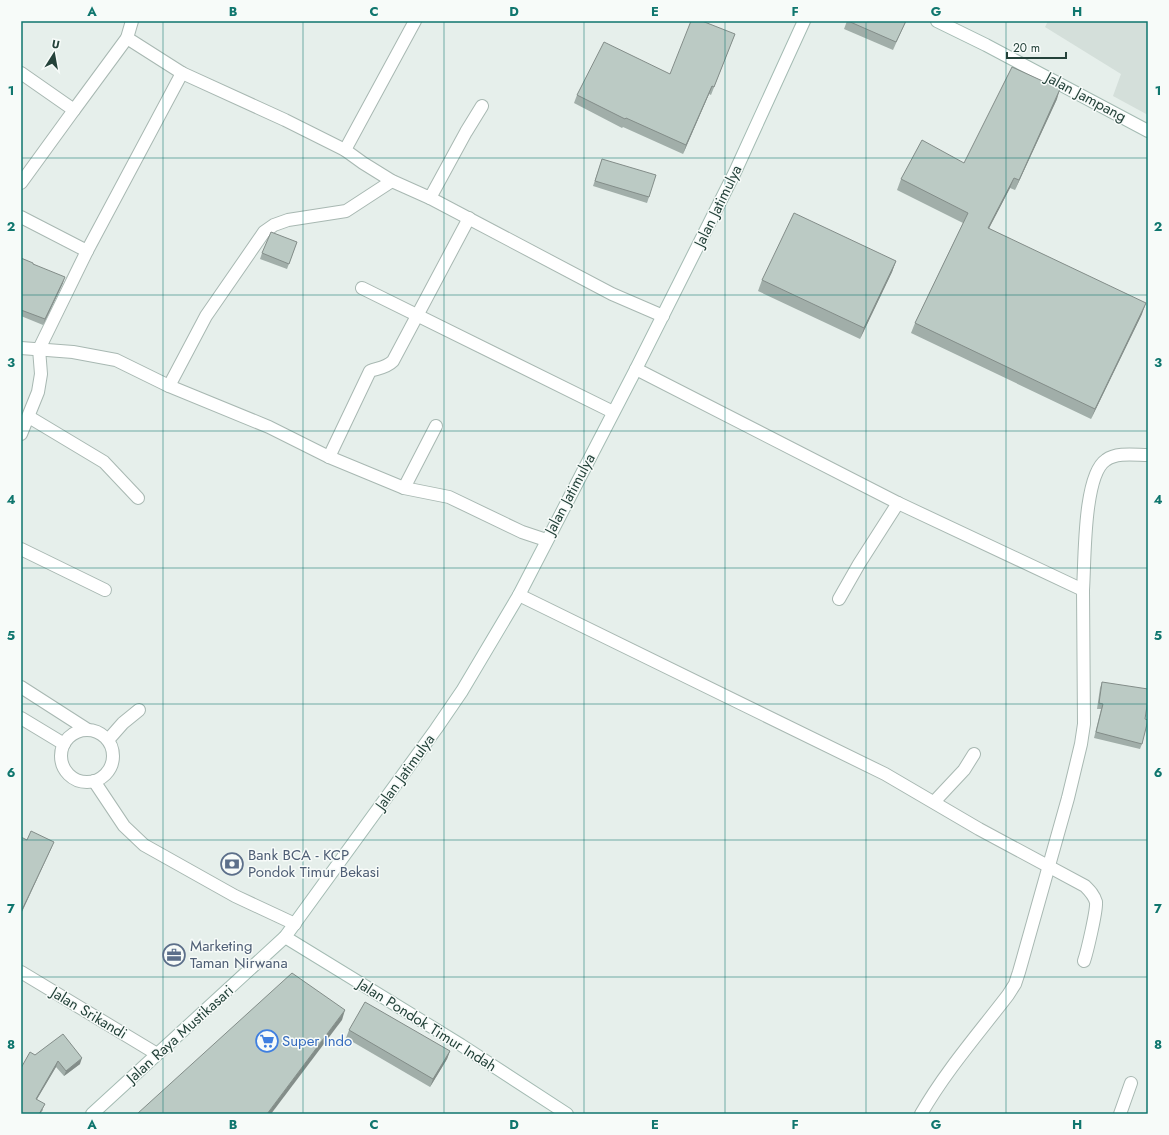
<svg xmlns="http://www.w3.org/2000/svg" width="1169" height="1135" viewBox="0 0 1169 1135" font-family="Jost,sans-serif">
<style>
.built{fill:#d4dfda}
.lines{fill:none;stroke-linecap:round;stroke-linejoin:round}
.street-casing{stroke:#a8b8b2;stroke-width:14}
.secondary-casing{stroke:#a4bbb3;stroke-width:14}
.street{stroke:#fff;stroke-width:12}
.secondary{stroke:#fff;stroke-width:12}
.wall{fill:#a1aea9}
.shaded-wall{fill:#838d89}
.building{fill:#bbcac4;stroke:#838d89}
.grid{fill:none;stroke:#0f766e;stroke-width:1;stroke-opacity:0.55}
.labels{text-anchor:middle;stroke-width:3;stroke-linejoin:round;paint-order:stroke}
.street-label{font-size:15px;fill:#24423a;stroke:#f7fbf9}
.service-label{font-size:15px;fill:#4e5e75;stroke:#f7fbf9;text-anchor:start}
.shop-label{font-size:15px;fill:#366cbe;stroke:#f7fbf9;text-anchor:start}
.neatline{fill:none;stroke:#0f766e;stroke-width:1.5}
.grid-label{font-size:13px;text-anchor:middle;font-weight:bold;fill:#0f766e}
</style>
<rect width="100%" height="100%" fill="#e6efeb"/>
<path class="built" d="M1048,21h100v94l-35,-19 8,-22 -76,-47z"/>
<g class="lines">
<g class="street-casing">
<g id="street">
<path d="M127,38l55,35 103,47 60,30 18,13 29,18 38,17 36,-66 16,-26"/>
<path d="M21,73l53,37 53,-72 5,-17"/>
<path d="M345,150l70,-129"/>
<path d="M21,183l53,-73"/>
<path d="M430,198l182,96 51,22"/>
<path d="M21,217l66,34 95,-178"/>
<path d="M362,288l251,124"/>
<path d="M21,348l52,4 43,8 53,26 100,41 60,30 75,31 45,9 73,35 24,8"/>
<path d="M636,369l262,134 185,87 1,134 -3,20 -13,54 -49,174 -4,12 -7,11c-30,39 -63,77 -87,119"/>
<path d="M169,386l37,-70 58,-84 10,-7 14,-5 58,-9 46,-30"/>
<path d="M29,417l75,45 34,36"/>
<path d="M21,434l17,-42 3,-18 -2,-25 48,-98"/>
<path d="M329,457l41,-86c8,-3 16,-3 23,-10l76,-143"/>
<path d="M404,488l32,-62"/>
<path d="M21,549l84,41"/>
<path d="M1083,590c2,-28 0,-115 23,-130 11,-8 29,-5 42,-5"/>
<path d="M519,595l366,179 94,55 106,57c5,5 9,9 11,16 1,8 -9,50 -12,59"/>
<path d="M839,599l20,-35 39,-61"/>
<path d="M21,687l67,43"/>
<path d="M21,718l43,26"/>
<circle cx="87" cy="756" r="26"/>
<path d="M108,740l15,-17 16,-13"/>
<path d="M94,781l30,45 20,19 91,51 60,28"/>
<path d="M934,802l30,-32 10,-16"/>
<path d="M21,972l136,82"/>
<path d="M1120,1114l11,-31"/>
</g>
</g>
<g class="secondary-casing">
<g id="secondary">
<path d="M937,21l49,24 162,86"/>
<path d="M285,937l176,108 106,69"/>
<path d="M92,1114l193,-177 151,-208 26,-38 57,-96 117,-226 99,-197 69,-151"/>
</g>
</g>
<use href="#street" class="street"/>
<use href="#secondary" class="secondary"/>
</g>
<g class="wall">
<path d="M847,21h59l-13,29 -49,-21z"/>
<path d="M735,34l-24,61 -2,-1 -26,60 -60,-27 -1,1 -48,-25 3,-8 93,-21z"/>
<path d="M1057,99l-42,91 -5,-2 -21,40 153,86 -51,105 -180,-86 4,-10 48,-100 -66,-33 4,-11 63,-16z"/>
<path d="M602,159l47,38 -2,6 -54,-17z"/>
<path d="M297,242l-10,27 -27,-10 2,-6z"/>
<path d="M21,258l12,6 30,19 -20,42 -22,-9z"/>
<path d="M896,261l-4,11 -32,67 -102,-48 4,-11z"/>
<path d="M1102,682l40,62 -2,5 -46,-11 7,-29h-4l3,-21z"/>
<path d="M349,1030l101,21 -3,8 -17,28 -84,-49z"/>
<path d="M35,1055l45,9 -16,12 -8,-9 -19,32 6,11 -3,4h-19z"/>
</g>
<g class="shaded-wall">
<path d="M712,86l-3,8 -26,60 3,-9z"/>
<path d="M1060,89l-3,10 -42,91 4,-10z"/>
<path d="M1014,178l-4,10 -26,50 4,-10z"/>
<path d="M896,261l-4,11 -32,67 4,-11z"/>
<path d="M65,277l-2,6 -20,42 2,-6z"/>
<path d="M1146,303l-4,11 -51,105 4,-10z"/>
<path d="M54,842l-3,7 -30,65v-2z"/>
<path d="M345,1010l-3,10 -71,94h-4z"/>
<path d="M450,1051l-3,8 -17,28 3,-8z"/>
<path d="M82,1058l-2,6 -16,12 2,-5z"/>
<path d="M58,1061l-2,6 -22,37 2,-5z"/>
<path d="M45,1104l-5,10h-1z"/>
</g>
<g class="building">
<path d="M691,21h11l33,13 -21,53 -2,-1 -26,59 -60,-27 -1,1 -48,-24 27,-53 66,32z"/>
<path d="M848,21h58l-10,21z"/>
<path d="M1012,67l48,22 -41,91 -5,-2 -26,50 158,75 -51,106 -180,-86 53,-110 -67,-34 21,-39 42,23z"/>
<path d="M602,159l54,16 -7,22 -54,-16z"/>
<path d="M794,213l102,48 -32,67 -102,-48z"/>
<path d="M271,232l26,10 -8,22 -27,-11z"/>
<path d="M21,258l12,5v1l32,13 -20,42 -24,-9z"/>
<path d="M1102,682l46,7v10l-3,20 3,1 -6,24 -46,-12 7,-28 -4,-1z"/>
<path d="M31,831l23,11 -33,70v-75l6,3z"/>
<path d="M292,973l53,37 -78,104h-130z"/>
<path d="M365,1002l85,49 -17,28 -84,-49z"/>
<path d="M63,1034l19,24 -16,13 -8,-10 -22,38 9,5 -6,10h-18v-46l9,-16 5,3z"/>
</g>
<path class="grid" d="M163,21v1093M303,21v1093M444,21v1093M584,21v1093M725,21v1093M866,21v1093M1006,21v1093M21,158h1127M21,295h1127M21,431h1127M21,568h1127M21,704h1127M21,840h1127M21,977h1127"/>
<defs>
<g id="bank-ring" transform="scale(1.15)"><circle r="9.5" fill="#f7fbf9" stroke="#5c6f8a" stroke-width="1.5"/><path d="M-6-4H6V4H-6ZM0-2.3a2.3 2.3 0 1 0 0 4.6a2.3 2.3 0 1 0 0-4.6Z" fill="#5c6f8a"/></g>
<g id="office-ring" transform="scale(1.15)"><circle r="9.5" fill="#f7fbf9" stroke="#5c6f8a" stroke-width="1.5"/><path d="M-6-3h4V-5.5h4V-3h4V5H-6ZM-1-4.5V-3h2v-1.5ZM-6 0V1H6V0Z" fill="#5c6f8a"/></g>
<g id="supermarket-ring" transform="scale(1.15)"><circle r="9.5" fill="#f7fbf9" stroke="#3f7fe0" stroke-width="1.5"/><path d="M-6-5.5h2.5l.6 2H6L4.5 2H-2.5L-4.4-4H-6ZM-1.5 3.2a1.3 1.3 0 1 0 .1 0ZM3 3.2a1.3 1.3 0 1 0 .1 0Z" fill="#3f7fe0"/></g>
</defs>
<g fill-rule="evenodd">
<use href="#bank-ring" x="232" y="864"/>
<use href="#office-ring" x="174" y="955"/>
<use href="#supermarket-ring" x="267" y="1041"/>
</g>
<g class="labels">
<g class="street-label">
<text transform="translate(1086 97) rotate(28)" y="5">Jalan Jampang</text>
<text transform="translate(718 206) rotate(-64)" y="5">Jalan Jatimulya</text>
<text transform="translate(570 494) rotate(-62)" y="5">Jalan Jatimulya</text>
<text transform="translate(405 772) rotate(-54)" y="5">Jalan Jatimulya</text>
<text transform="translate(89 1013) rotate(31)" y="5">Jalan Srikandi</text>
<text transform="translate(427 1025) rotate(32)" y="5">Jalan Pondok Timur Indah</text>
<text transform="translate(180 1034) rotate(-42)" y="5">Jalan Raya Mustikasari</text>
</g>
<g class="service-label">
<text x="248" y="860">Bank BCA - KCP<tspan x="248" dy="17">Pondok Timur Bekasi</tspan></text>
<text x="190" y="951">Marketing<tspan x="190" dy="17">Taman Nirwana</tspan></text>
</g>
<g class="shop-label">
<text x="282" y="1046">Super Indo</text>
</g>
</g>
<rect width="1169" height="1135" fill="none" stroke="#f7fbf9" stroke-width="44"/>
<g transform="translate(54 54) rotate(11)" stroke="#f7fbf9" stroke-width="3" paint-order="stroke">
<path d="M0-3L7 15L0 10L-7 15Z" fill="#24423a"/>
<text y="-6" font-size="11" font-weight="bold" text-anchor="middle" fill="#24423a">U</text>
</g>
<path d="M1007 52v6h59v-6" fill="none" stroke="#24423a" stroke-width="2"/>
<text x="1013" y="52" font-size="12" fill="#24423a" stroke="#f7fbf9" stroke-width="3" paint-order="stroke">20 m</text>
<rect x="22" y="22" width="1125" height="1091" class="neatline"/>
<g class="grid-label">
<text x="92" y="16">A</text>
<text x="233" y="16">B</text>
<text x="374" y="16">C</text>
<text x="514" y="16">D</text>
<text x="655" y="16">E</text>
<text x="795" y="16">F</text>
<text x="936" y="16">G</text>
<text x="1077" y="16">H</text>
<text x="11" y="95">1</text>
<text x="1158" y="95">1</text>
<text x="11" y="231">2</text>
<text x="1158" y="231">2</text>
<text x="11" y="367">3</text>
<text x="1158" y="367">3</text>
<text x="11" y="504">4</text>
<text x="1158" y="504">4</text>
<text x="11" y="640">5</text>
<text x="1158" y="640">5</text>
<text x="11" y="777">6</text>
<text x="1158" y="777">6</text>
<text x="11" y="913">7</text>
<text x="1158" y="913">7</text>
<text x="11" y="1049">8</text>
<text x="1158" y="1049">8</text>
<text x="92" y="1129">A</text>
<text x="233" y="1129">B</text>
<text x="374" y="1129">C</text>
<text x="514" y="1129">D</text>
<text x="655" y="1129">E</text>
<text x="795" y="1129">F</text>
<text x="936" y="1129">G</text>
<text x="1077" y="1129">H</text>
</g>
</svg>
